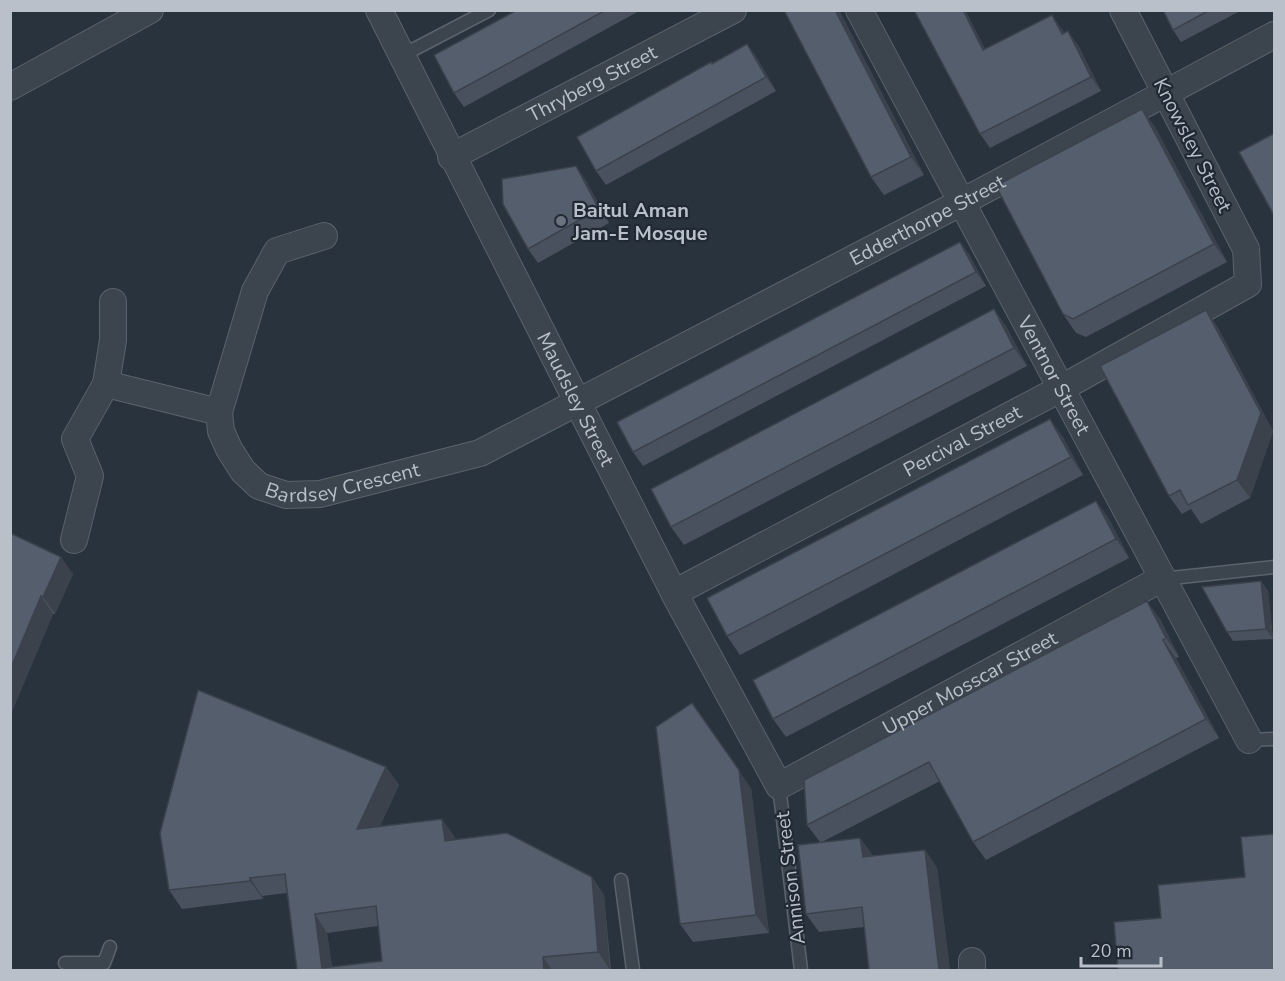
<svg xmlns="http://www.w3.org/2000/svg" width="1285" height="981" viewBox="0 0 1285 981" font-family="'Nunito Sans',sans-serif">
<style>
.lines{fill:none;stroke-linecap:round;stroke-linejoin:round}
.service-casing{stroke:#5a636c;stroke-width:15}
.minor-casing{stroke:#5a636c;stroke-width:28}
.service{stroke:#3c454e;stroke-width:12}
.minor{stroke:#3c454e;stroke-width:26}
.wall{fill:#48515d;fill-rule:evenodd}
.shaded-wall{fill:#3b424c}
.building{fill:#545e6c;stroke:#3b424c;stroke-width:1.5;fill-rule:evenodd}
.worship-dot{fill:#6b7280;stroke:#212a34;stroke-width:2}
.labels{text-anchor:middle;stroke-width:4.5;stroke-linejoin:round;paint-order:stroke}
.street-label{font-size:20px;fill:#b9c0c9;stroke:#212a34}
.poi-label{font-size:20px;font-weight:bold;fill:#b9c0c9;stroke:#212a34;text-anchor:start}
</style>
<rect width="100%" height="100%" fill="#29333e"/>
<g class="lines">
<g class="service-casing">
<g id="service">
<path d="M403,55l86,-45"/>
<path d="M1162,579l112,-12"/>
<path d="M1249,740l25,-1"/>
<path d="M779,786l22,184"/>
<path d="M621,880l12,90"/>
<path d="M65,963h39l6,-16"/>
</g>
</g>
<g class="minor-casing">
<g id="minor">
<path id="s1" d="M379,10l295,583 105,193 382,-207"/>
<path id="s2" d="M859,10l390,730"/>
<path d="M10,87l140,-77"/>
<path id="s3" d="M451,157l282,-147"/>
<path id="s4" d="M324,236l-47,15 -22,40 -36,121 2,19 8,18 14,22 16,15 27,9 34,-1 160,-41 482,-251 312,-167"/>
<path d="M106,384l7,-44v-38"/>
<path d="M74,540l16,-64 -15,-37 31,-55 113,28"/>
<path id="s5" d="M674,593l386,-204 188,-105 -2,-35 -123,-239"/>
<path d="M972,961v9"/>
</g>
</g>
<use href="#service" class="service"/>
<use href="#minor" class="minor"/>
</g>
<g class="wall">
<path d="M517,10h124l-177,97 -10,-14z"/>
<path d="M839,10l85,165 -40,20 -13,-18z"/>
<path d="M914,10h51l20,39 77,-20 2,4 14,12 23,46 -111,57 -10,-14z"/>
<path d="M1163,10h79l-61,32 -8,-12z"/>
<path d="M747,44l10,14 19,33 -170,94 -10,-14 116,-108z"/>
<path d="M1155,127l72,135 -141,75 -10,-4 -13,-19z"/>
<path d="M576,166l10,15 23,42 -71,40 -10,-14z"/>
<path d="M960,242l10,14 16,30 -343,180 -10,-14z"/>
<path d="M994,309l13,19 20,38 -343,179 -13,-18z"/>
<path d="M1206,310l12,18 55,103 -23,67 -49,26 -10,-15 -9,5 -13,-18z"/>
<path d="M1063,437l20,38 -343,180 -13,-19z"/>
<path d="M1096,501l13,18 20,39 -343,179 -13,-18z"/>
<path d="M10,533l63,41 -18,40h-2l-43,102z"/>
<path d="M1261,581l7,10 5,48 -40,2 -6,-9z"/>
<path d="M1160,619l19,38 -3,1 43,80 -233,122 -13,-18 -33,-61 -118,61 38,-4 13,18 52,-6 12,18 13,102h-81l-5,-43 -45,5 -13,-18 14,-72 -13,-17z"/>
<path d="M386,767l13,18 -19,41 75,11v2l137,38 12,18 7,75h-314l-10,-77 -25,3 1,3 -81,10 -13,-19zM378,926l4,35 -50,6 -5,-34z"/>
<path d="M751,788l18,145 -76,9 -13,-18z"/>
</g>
<g class="shaded-wall">
<path d="M835,10h4l85,165 -13,-18z"/>
<path d="M963,10h2l28,54 -10,-14z"/>
<path d="M1052,15l10,14 10,19 -10,-14z"/>
<path d="M1068,31l10,14 23,46 -10,-14z"/>
<path d="M747,44l10,14 19,33 -10,-14z"/>
<path d="M1142,109l13,18 72,135 -13,-18z"/>
<path d="M576,166l10,15 23,42 -10,-14z"/>
<path d="M960,242l10,14 16,30 -10,-14z"/>
<path d="M994,309l13,19 20,38 -13,-18z"/>
<path d="M1206,310l12,18 55,103 -23,67 -13,-18z"/>
<path d="M1050,419l13,18 20,38 -12,-18z"/>
<path d="M1096,501l13,18 20,39 -13,-19z"/>
<path d="M61,557l12,17 -18,40 -12,-17z"/>
<path d="M1261,581l7,10 5,48 -7,-10z"/>
<path d="M41,596l12,18 -43,102v-46z"/>
<path d="M1147,601l13,18 19,38 -13,-19z"/>
<path d="M1163,640l13,18 43,80 -13,-19z"/>
<path d="M692,703l59,85 18,145 -13,-18z"/>
<path d="M386,767l13,18 -29,62 -13,-18z"/>
<path d="M442,819l13,18 3,22 -13,-18z"/>
<path d="M860,838l13,18 -10,1z"/>
<path d="M925,850l12,18 13,102h-11z"/>
<path d="M592,877l12,18 6,75 -12,-18z"/>
<path d="M250,878l12,18 1,3 -13,-18z"/>
<path d="M315,914l12,19 5,37 -10,-2z"/>
<path d="M543,957l9,13h-8z"/>
</g>
<g class="building">
<path d="M517,10h89l-152,83 -20,-38z"/>
<path d="M784,10h51l76,147 -40,20z"/>
<path d="M914,10h49l20,40 69,-35 10,19 6,-3 23,46 -111,57z"/>
<path d="M1163,10h47l-37,20z"/>
<path d="M747,44l19,33 -170,94 -19,-34 134,-75 1,2z"/>
<path d="M1142,109l72,135 -141,75 -10,-5 -65,-124 5,-8z"/>
<path d="M1275,133v84l-36,-65z"/>
<path d="M576,166l23,43 -71,40 -25,-45 -1,-25z"/>
<path d="M960,242l16,30 -343,180 -16,-30z"/>
<path d="M994,309l20,39 -343,179 -20,-38z"/>
<path d="M1206,310l55,103 -24,67 -49,25 -8,-15 -11,6 -69,-130z"/>
<path d="M1050,419l21,38 -344,179 -20,-38z"/>
<path d="M1096,501l20,38 -343,180 -20,-39z"/>
<path d="M10,533l51,24 -18,40 -2,-1 -31,74z"/>
<path d="M1261,581l5,48 -39,3 -25,-45z"/>
<path d="M1147,601l19,37 -3,2 43,79 -233,123 -44,-80 -122,63 -3,-45z"/>
<path d="M198,690l188,77 -29,62 85,-10 3,22 62,-8 85,44 6,75 -55,5 1,13h-247l-12,-96 -35,4v3l-81,9 -9,-57zM376,906l6,55 -60,7 -7,-54z"/>
<path d="M692,703l47,67 17,145 -76,9 -24,-197z"/>
<path d="M1275,834v136h-157l-4,-48 47,-4 -3,-33 87,-8 -4,-40z"/>
<path d="M860,838l3,19 62,-7 14,120h-70l-7,-63 -56,7 -8,-69z"/>
</g>
<circle class="worship-dot" cx="561" cy="221" r="6"/>
<g class="labels">
<g class="street-label">
<text dy="7" stroke="none"><textPath href="#s3" startOffset="159">Thryberg Street</textPath></text>
<text transform="translate(1193 145) rotate(63)" y="7">Knowsley Street</text>
<text dy="7" stroke="none"><textPath href="#s4" startOffset="1040">Edderthorpe Street</textPath></text>
<text dy="7" stroke="none"><textPath href="#s2" startOffset="414">Ventnor Street</textPath></text>
<text dy="7" stroke="none"><textPath href="#s1" startOffset="436">Maudsley Street</textPath></text>
<text dy="7" stroke="none"><textPath href="#s5" startOffset="326">Percival Street</textPath></text>
<text dy="7" stroke="none"><textPath href="#s4" startOffset="394">Bardsey Crescent</textPath></text>
<text dy="7" stroke="none"><textPath href="#s1" startOffset="1090">Upper Mosscar Street</textPath></text>
<text transform="translate(790 878) rotate(-97)" y="7">Annison Street</text>
</g>
<g class="poi-label">
<text x="573" y="217">Baitul Aman<tspan x="573" dy="23">Jam-E Mosque</tspan></text>
</g>
</g>
<rect width="1285" height="981" fill="none" stroke="#b9c0c9" stroke-width="24"/>
<path d="M1081 957v9h80v-9" fill="none" stroke="#b9c0c9" stroke-width="3"/>
<text x="1090" y="957" font-size="18" fill="#b9c0c9" stroke="#212a34" stroke-width="4.5" paint-order="stroke">20 m</text>
</svg>
